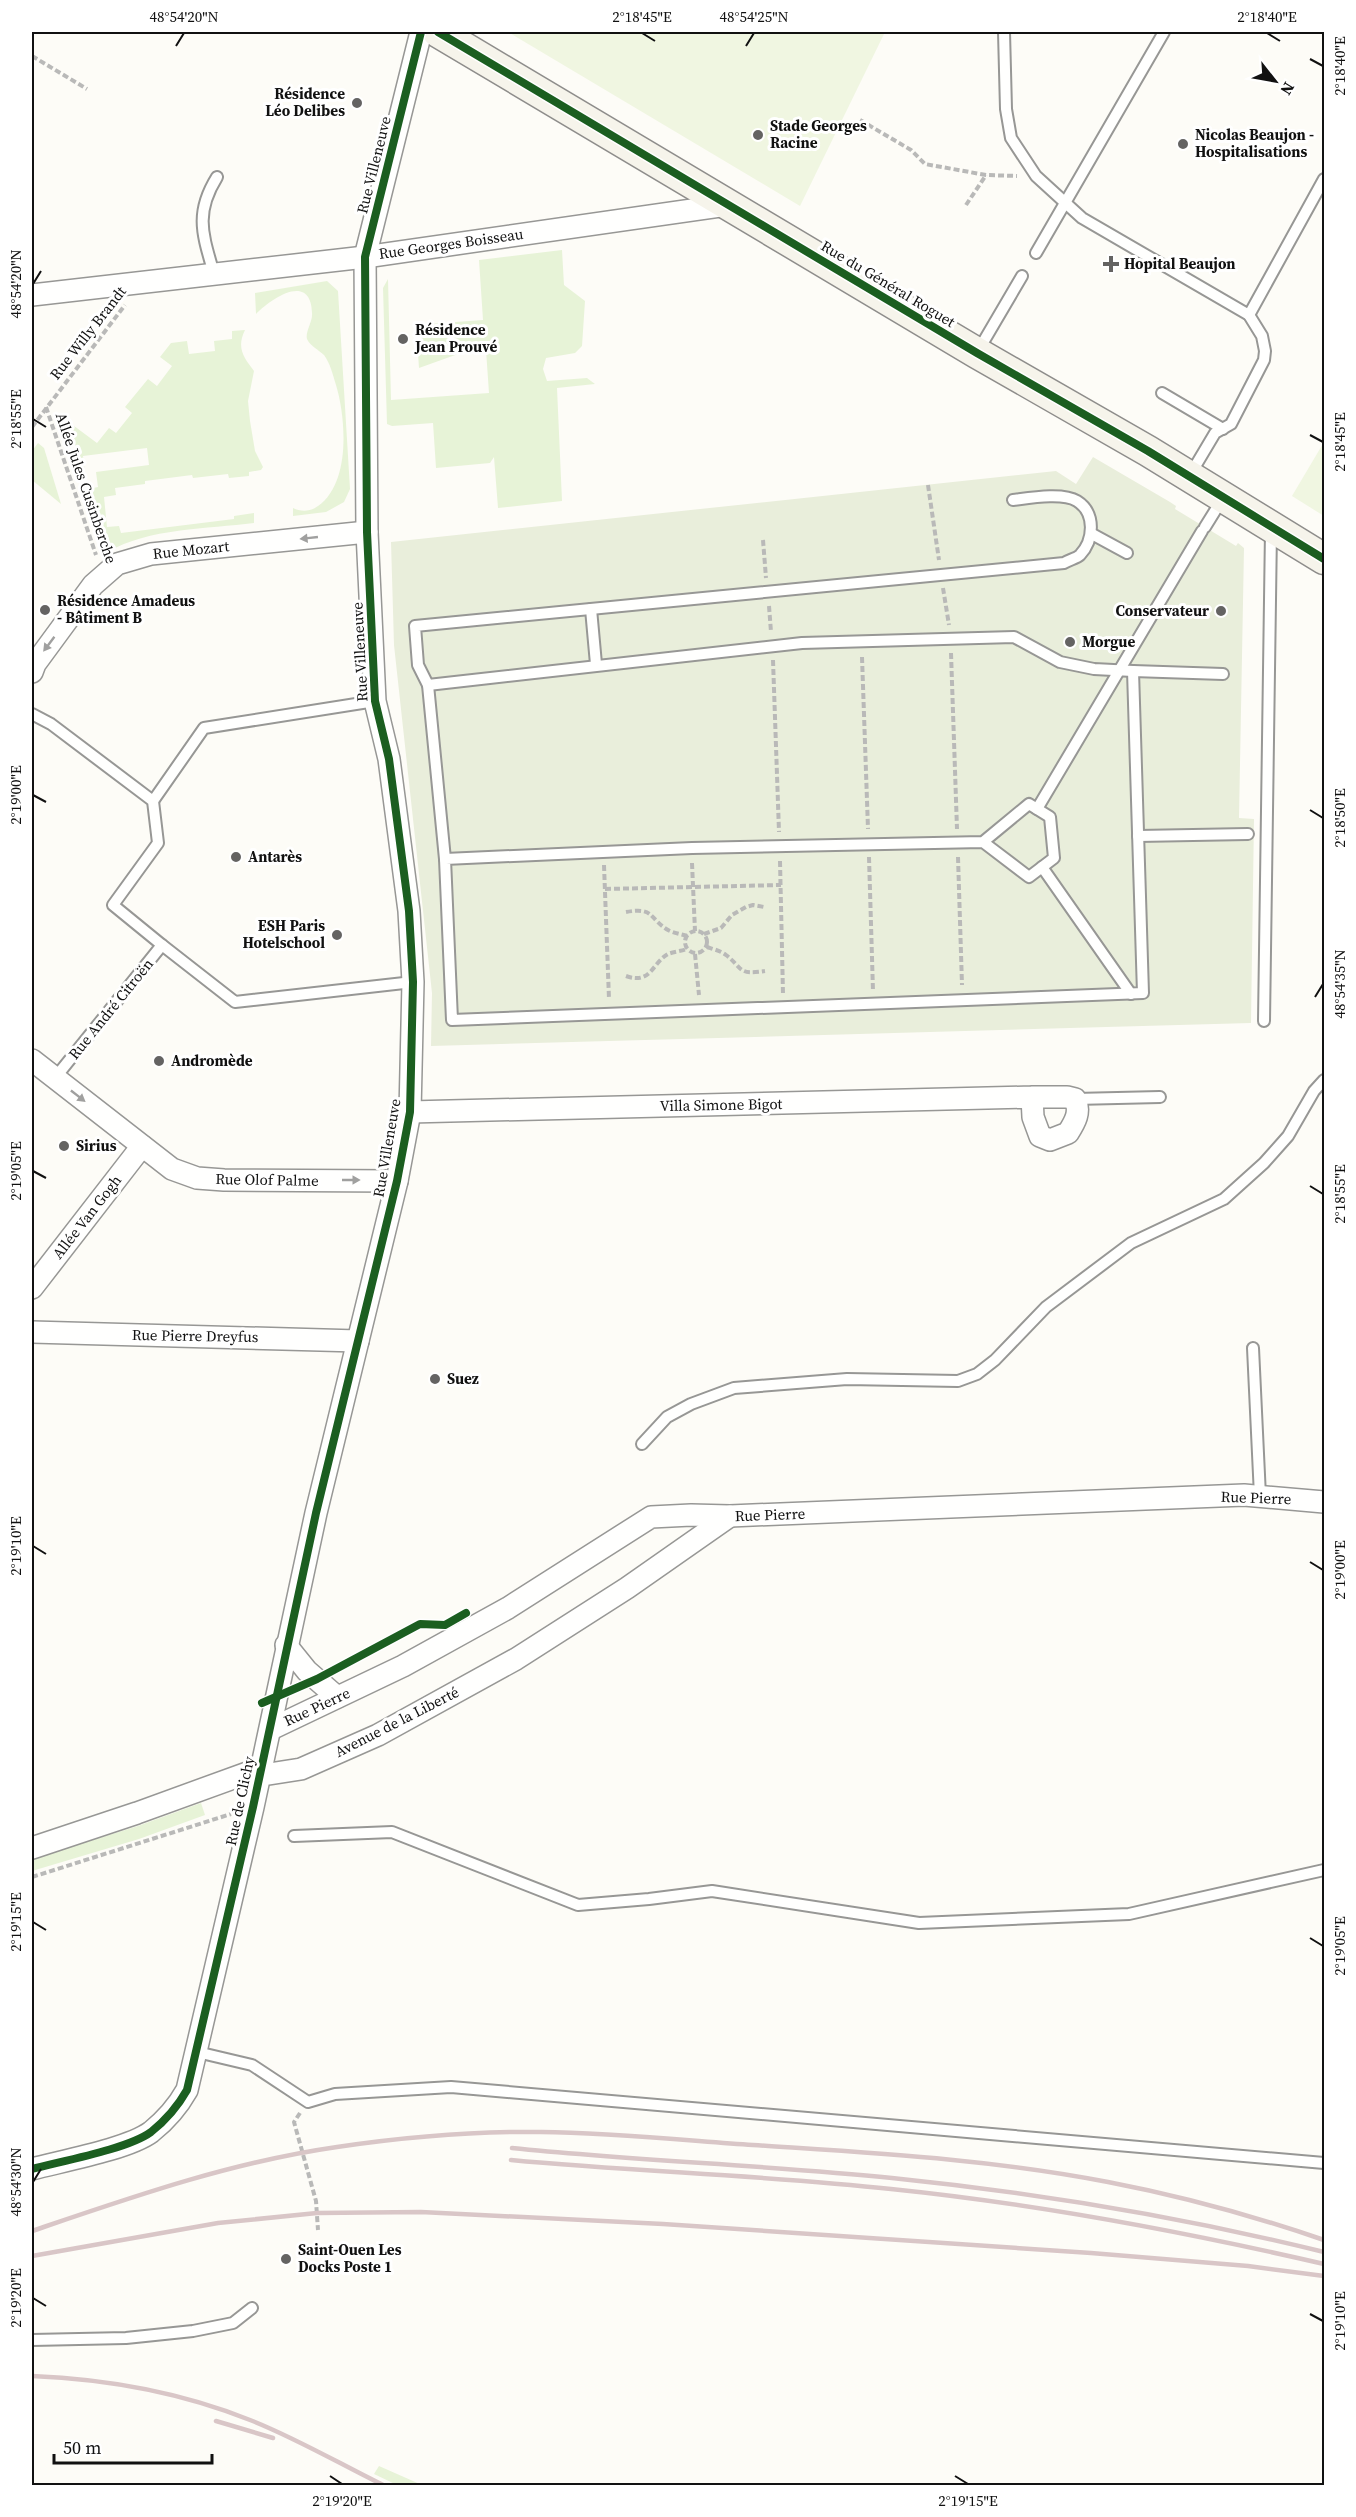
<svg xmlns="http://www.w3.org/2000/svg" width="1356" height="2517" viewBox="0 0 1356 2517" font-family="'Source Serif 4',serif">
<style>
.green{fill:#e7f3d7}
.cemetery{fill:#e9eedb}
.pitch{fill:#f0f6e1}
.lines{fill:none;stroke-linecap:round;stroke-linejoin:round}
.service-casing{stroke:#979795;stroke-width:14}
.minor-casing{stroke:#979795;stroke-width:24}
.secondary-casing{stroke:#8e8d8b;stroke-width:33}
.path{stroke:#b9b9b8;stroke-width:4;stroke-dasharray:6 3;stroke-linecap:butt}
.service{stroke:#fffffe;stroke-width:10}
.minor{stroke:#fffffe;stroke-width:21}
.secondary{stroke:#f6f4eb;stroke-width:30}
.rail{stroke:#d9c6c7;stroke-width:4.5}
.cycleway-casing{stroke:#fff;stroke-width:11}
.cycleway{stroke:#1b5e20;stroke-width:8}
.oneway{fill:#a0a09f}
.ticks{fill:none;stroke:#111;stroke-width:2}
.poi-dot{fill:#646362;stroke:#fff;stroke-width:2}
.labels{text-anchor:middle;stroke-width:6;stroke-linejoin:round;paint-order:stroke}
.poi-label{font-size:15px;font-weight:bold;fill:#111;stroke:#fff;text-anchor:start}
.street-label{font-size:15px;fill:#111;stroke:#fff}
.neatline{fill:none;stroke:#111;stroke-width:2}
.ticks-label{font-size:15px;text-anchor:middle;fill:#111}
</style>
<rect width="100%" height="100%" fill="#fdfcf7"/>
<g class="green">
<path d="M562,250l2,35 21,16 -3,45 -7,7 -29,5 -3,11 4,12 40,-3 8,6 -38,4 5,113 -64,7 -4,-51 -4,6 -54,5 -3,-45 -41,3 -5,-2 -4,-136 5,-9 3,121 98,-7 -3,-43 -28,4 -39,14 -3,-43 67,-5 -4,-60z"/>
<path d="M327,281l11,10 12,198 -6,13 -18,10 -33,4v-8c8,4 17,4 25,-2 33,-23 28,-88 18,-121 -3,-10 -6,-22 -12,-30 -5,-5 -14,-9 -17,-16 -2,-7 6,-18 5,-26 -1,-42 -42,-14 -56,1l-1,-21z"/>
<path d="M245,330c-9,18 -1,28 9,41l-6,30 2,20 5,30 8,16 -2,3 -12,2v4l-20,2 -1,-4 -35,4 -1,-3 -47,6v3l-30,4 1,7 -12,2 3,30 12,-1 2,7 113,-14v-3l20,-3v10c-46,6 -106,5 -146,29l-20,-63 10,-2 -2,-15 53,-7 -2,-17 -64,8 2,17 -19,-53 31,23 12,-15 7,5 16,-20 -7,-6 23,-28 9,7 15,-20 -12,-9 11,-14 16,-2 2,13 26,-3 -1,-10 18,-2v-8z"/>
<path d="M38,443l6,5 17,56 -29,-24v-29z"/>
<path d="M201,1803l4,12 -66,24 -107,32v-12l106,-33z"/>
<path d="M379,2466l43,19h-25l-23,-11z"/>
</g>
<path class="cemetery" d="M1093,457l77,45 6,4 -1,3 61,37 2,-3 6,5 -5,270 15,1 -3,204 -820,23 1,-53 -38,-348 -3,-103 665,-71 20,13z"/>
<g class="pitch">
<path d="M508,32h377l-85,174z"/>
<path d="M1324,442v74l-32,-20z"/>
</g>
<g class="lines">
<g class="service-casing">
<g id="service">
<path d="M1004,32l2,77 5,29 25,38 46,42 167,97 13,21 3,15 -1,9 -33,64 -16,9 -25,42"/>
<path d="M1036,253l128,-221"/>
<path d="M214,274c-11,-39 -20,-60 3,-97"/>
<path d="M1249,315l75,-136"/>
<path d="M978,351l44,-75"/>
<path d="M1162,393l61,36"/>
<path d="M1205,527l18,-29"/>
<path d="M1092,534l35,19"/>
<path d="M591,609l5,55"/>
<path d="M428,685l-10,-20 -3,-39 649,-63c5,-3 13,-5 16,-8 14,-15 16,-42 -3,-54 -14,-9 -48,-3 -64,-1"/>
<path d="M32,714l19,10 102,77 5,42 -45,62 49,40 -107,133"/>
<path d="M153,801l51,-73 171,-27"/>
<path d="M1037,809l165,-278"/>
<path d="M1138,836l110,-2"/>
<path d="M983,842l46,-38 21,13 4,41 -25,19 -46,-35 -291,6 -247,11 7,161 691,-27 -10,-322 90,3"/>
<path d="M445,859l-17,-174 374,-42 212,-6 46,25 34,7 39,2"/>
<path d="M1042,867l89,127"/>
<path d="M162,945l73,57 178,-20"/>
<path d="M1264,1021l7,-491"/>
<path d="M1075,1099l85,-2"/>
<path d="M1253,1348l7,148"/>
<path d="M642,1444l25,-27 24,-13 43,-16 113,-9 111,2 19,-7 18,-14 51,-53 85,-64 93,-44 40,-36 24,-27 26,-45 10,-11"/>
<path d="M294,1836l98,-4 186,73 71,-6 63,-8 207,32 210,-9 195,-44"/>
<path d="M197,2052l55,13 56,37 27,-8 116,-7 873,76"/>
<path d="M32,2340l94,-2 67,-7 40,-8 19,-15"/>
</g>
</g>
<g class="minor-casing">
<g id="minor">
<path d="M32,295l333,-38 362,-52"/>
<path d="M32,672l3,-8 58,-79 24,-21 34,-10 216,-22"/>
<path d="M32,1060l140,109 25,9 27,2 173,1"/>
<path d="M410,1112l622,-15h35l8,2c6,13 0,23 -7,34l-18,7 -10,-4 -7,-19 -1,-20"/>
<path d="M32,1288l110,-142"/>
<path d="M32,1332l326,9"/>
<path d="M286,1645l21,26 30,26"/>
<path d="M271,1729l132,-63 105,-58 143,-91 40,-2 39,1 514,-21 80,7"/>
<path d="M261,1768l8,6 32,-5 77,-34 138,-76 111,-71 103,-72"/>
<path d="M32,1848l105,-35 124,-45"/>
<path d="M32,2169c30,-8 96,-20 119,-37 15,-12 27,-26 36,-42l66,-283 63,-294 81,-332 13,-69 3,-130 -4,-71 -20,-152 -14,-58 -8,-169 -2,-275 56,-225"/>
</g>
</g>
<g class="secondary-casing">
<path id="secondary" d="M438,32l539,321 171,98 176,108"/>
</g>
<g class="path">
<path d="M32,56l55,33"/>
<path d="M860,120l51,30 14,14 61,11 31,1"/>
<path d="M966,205l20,-30"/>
<path d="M46,407l50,148"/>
<path d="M32,427l93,-122"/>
<path d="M928,485l11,75"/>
<path d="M763,540l3,38"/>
<path d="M943,588l6,37"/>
<path d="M769,606l2,26"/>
<path d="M951,653l6,176"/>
<path d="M862,657l6,172"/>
<path d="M773,660l6,172"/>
<path d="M869,857l4,134"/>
<path d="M958,857l4,128"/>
<path d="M780,861l3,133"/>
<path d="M692,863l3,68"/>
<path d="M604,865l5,134"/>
<path d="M605,889l176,-4"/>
<path d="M626,912c29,-5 22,6 42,18 5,3 13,4 19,6"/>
<circle cx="696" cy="942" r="11"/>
<path d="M704,934l17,-6 11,-13 14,-8 7,-2 11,2"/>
<path d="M707,947c6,2 14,4 19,8 18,14 11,20 39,16"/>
<path d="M695,954l4,41"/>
<path d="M626,976c25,9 26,-13 42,-22 5,-2 13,-3 19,-5"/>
<path d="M32,1877l199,-63"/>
<path d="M300,2113l-6,9 22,79 2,29"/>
</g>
<use href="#service" class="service"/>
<use href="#minor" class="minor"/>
<use href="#secondary" class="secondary"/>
<g class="rail">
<path d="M512,2148c126,13 253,17 380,30 146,15 290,39 432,74"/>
<path d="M511,2160c126,12 253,15 380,29 146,15 290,42 433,75"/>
<path d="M32,2231c100,-34 200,-69 305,-84 68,-10 136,-16 204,-15 71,1 141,8 212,13 118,8 238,14 355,37 73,14 146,34 216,58"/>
<path d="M32,2256l186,-33 99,-10 104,-1 242,12 428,29 157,13 76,10"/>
<path d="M32,2376c75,3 148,16 218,44 46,18 90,44 135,66"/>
<path d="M216,2421l57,17"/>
</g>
<g class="cycleway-casing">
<g id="cycleway">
<path d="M438,32l539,321 171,98 176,108"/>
<path d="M262,1703l55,-24 103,-55 25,1 21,-12"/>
<path d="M32,2169c30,-8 96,-20 119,-37 15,-12 27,-26 36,-42l66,-283 63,-294 81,-332 13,-69 3,-130 -4,-71 -20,-152 -14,-58 -8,-169 -2,-275 56,-225"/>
</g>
</g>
<use href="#cycleway" class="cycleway"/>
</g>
<defs><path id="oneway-solid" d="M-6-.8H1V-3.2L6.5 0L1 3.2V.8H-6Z" transform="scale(1.5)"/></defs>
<g class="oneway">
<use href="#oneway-solid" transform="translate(309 538) rotate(174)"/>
<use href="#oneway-solid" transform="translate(49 644) rotate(127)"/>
<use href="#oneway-solid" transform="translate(78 1096) rotate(38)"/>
<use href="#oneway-solid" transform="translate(351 1180)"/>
</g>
<path class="ticks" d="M642,33l13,8M1267,33l13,8M176,46l8,-13M746,46l8,-13M1310,59l13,7M33,284l8,-13M33,419l13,8M1310,435l13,7M33,795l13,7M1310,810l13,8M1315,997l8,-13M33,1171l13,7M1310,1186l13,8M33,1546l13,8M1310,1562l13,8M33,1922l13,8M1310,1938l13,8M33,2182l8,-13M33,2298l13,8M1310,2314l13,7M330,2476l12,8M955,2476l13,8"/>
<g class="poi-dot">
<circle cx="357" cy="103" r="6"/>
<circle cx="758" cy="135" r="6"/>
<circle cx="1183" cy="144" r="6"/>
<path d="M1108 255h6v6h6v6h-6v6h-6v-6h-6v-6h6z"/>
<circle cx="403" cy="339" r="6"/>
<circle cx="45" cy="610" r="6"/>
<circle cx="1221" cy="611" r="6"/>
<circle cx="1070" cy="642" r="6"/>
<circle cx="236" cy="857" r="6"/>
<circle cx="337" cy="935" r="6"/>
<circle cx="159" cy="1061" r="6"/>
<circle cx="64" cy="1146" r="6"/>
<circle cx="435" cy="1379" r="6"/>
<circle cx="286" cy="2259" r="6"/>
</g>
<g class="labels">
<g class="poi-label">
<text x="345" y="99" text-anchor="end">Résidence<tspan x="345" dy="17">Léo Delibes</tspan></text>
<text x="770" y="131">Stade Georges<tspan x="770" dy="17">Racine</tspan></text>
<text x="1195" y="140">Nicolas Beaujon -<tspan x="1195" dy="17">Hospitalisations</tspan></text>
<text x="1124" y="269">Hopital Beaujon</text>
<text x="415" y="335">Résidence<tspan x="415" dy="17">Jean Prouvé</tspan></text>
<text x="57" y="606">Résidence Amadeus<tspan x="57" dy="17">- Bâtiment B</tspan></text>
<text x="1209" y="616" text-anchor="end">Conservateur</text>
<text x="1082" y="647">Morgue</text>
<text x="248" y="862">Antarès</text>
<text x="325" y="931" text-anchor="end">ESH Paris<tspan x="325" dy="17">Hotelschool</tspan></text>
<text x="171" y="1066">Andromède</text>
<text x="76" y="1151">Sirius</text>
<text x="447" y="1384">Suez</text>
<text x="298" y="2255">Saint-Ouen Les<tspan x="298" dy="17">Docks Poste 1</tspan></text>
</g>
<g class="street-label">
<text transform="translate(374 165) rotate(-76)" y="5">Rue Villeneuve</text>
<text transform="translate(451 244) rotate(-8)" y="5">Rue Georges Boisseau</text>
<text transform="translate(888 284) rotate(31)" y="5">Rue du Général Roguet</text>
<text transform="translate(88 333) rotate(-52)" y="5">Rue Willy Brandt</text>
<text transform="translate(86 488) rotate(71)" y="5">Allée Jules Cusinberche</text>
<text transform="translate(191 550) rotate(-6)" y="5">Rue Mozart</text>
<text transform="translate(360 652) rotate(-93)" y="5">Rue Villeneuve</text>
<text transform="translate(111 1009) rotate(-51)" y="5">Rue André Citroën</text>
<text transform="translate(721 1105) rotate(-1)" y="5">Villa Simone Bigot</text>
<text transform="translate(387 1148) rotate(-80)" y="5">Rue Villeneuve</text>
<text transform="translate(267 1180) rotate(1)" y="5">Rue Olof Palme</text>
<text transform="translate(87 1217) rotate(-52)" y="5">Allée Van Gogh</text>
<text transform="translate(195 1336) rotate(1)" y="5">Rue Pierre Dreyfus</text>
<text transform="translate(1256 1498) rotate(2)" y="5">Rue Pierre</text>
<text transform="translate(770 1515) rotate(-2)" y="5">Rue Pierre</text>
<text transform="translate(317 1707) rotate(-25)" y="5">Rue Pierre</text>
<text transform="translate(397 1722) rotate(-27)" y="5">Avenue de la Liberté</text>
<text transform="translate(240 1801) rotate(-78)" y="5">Rue de Clichy</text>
</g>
</g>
<rect width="1356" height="2517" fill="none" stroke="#ffffff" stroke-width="66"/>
<g transform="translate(1275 81) rotate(121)" stroke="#ffffff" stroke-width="4.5" paint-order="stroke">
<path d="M0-4.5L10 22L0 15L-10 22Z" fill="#111111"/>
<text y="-9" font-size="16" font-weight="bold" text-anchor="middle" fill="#111111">N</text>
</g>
<path d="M54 2454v9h158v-9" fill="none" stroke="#111111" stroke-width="3"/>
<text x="63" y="2454" font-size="18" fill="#111111" stroke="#ffffff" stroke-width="4.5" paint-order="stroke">50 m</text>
<rect x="33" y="33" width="1290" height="2451" class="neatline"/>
<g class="ticks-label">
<text x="184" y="22">48°54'20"N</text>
<text x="642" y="22">2°18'45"E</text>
<text x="754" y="22">48°54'25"N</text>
<text x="1267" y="22">2°18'40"E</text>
<text transform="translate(1340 66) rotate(-90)" y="5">2°18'40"E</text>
<text transform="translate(16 284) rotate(-90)" y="5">48°54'20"N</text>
<text transform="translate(16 419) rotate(-90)" y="5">2°18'55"E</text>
<text transform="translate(1340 442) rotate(-90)" y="5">2°18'45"E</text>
<text transform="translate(16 795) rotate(-90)" y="5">2°19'00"E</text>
<text transform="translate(1340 818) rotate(-90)" y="5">2°18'50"E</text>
<text transform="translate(1340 984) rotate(-90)" y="5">48°54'35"N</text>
<text transform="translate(16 1171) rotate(-90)" y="5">2°19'05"E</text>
<text transform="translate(1340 1194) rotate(-90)" y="5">2°18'55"E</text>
<text transform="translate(16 1546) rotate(-90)" y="5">2°19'10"E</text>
<text transform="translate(1340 1570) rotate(-90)" y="5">2°19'00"E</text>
<text transform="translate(16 1922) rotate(-90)" y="5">2°19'15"E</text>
<text transform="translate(1340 1946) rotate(-90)" y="5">2°19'05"E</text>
<text transform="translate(16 2182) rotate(-90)" y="5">48°54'30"N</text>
<text transform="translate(16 2298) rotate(-90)" y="5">2°19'20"E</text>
<text transform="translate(1340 2321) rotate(-90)" y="5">2°19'10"E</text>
<text x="342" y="2506">2°19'20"E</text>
<text x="968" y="2506">2°19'15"E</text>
</g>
</svg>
